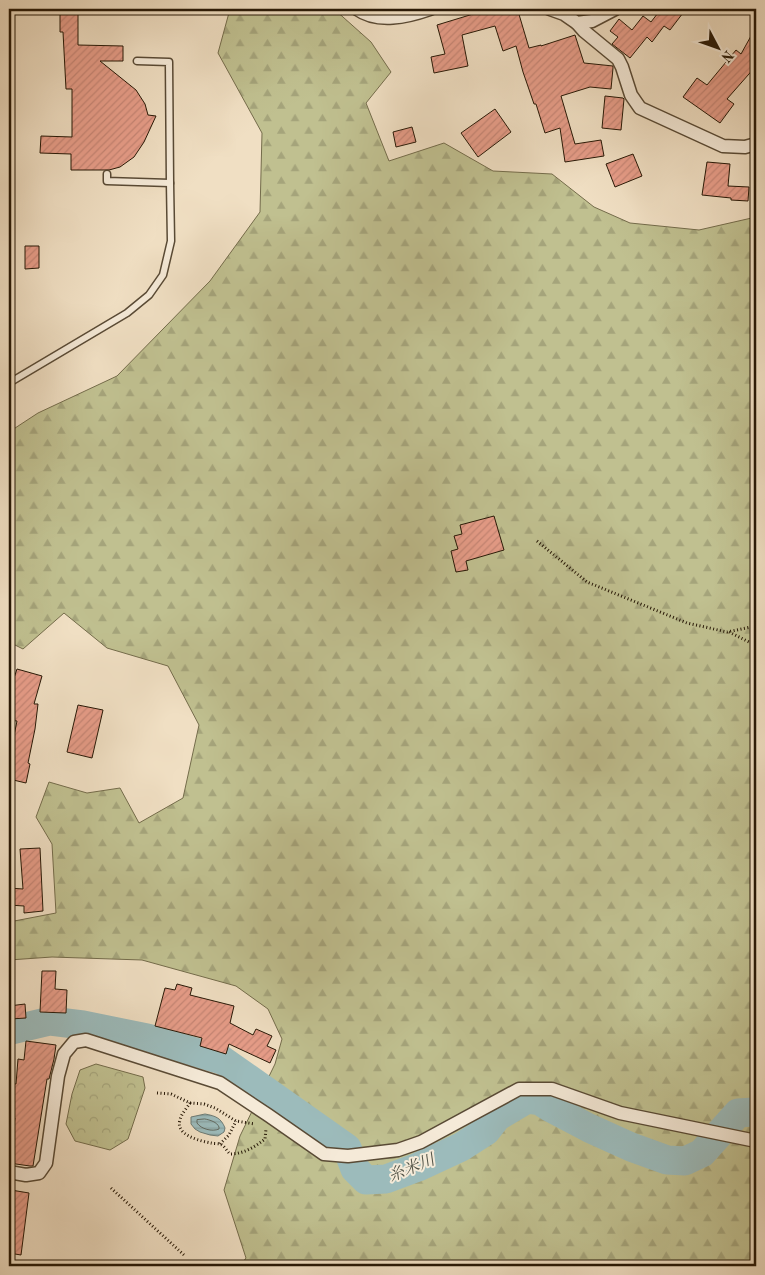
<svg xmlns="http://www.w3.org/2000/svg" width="765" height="1275" viewBox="0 0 765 1275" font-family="'Old Standard TT','Noto Serif JP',serif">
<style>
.forest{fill:url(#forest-firs);stroke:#746c4b}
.park{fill:url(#park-crowns);stroke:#746c4b}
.water{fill:url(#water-rules);stroke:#6d7a73}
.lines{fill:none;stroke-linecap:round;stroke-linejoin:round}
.shore{stroke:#626a60;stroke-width:1}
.river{stroke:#9cbbbb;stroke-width:29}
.building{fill:url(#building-hatch);stroke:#271806}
.lane-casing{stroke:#594a35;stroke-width:9}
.street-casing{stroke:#594a35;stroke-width:15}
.path{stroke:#271806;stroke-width:3;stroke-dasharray:1 2.5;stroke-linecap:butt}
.lane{stroke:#f5ead8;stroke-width:6}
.street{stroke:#f5ead8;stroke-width:12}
.labels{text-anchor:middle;stroke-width:4;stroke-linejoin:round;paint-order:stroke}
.water-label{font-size:16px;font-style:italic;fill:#505145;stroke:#f5ead8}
</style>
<defs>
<pattern id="forest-firs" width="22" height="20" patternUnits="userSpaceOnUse" patternTransform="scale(1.25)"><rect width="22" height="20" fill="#c0c090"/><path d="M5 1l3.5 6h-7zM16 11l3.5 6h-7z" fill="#a5a47b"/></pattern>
<pattern id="park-crowns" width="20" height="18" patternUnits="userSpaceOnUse" patternTransform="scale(1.25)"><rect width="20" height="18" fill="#c0c090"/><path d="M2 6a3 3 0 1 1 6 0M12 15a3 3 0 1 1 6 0" fill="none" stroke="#a5a47b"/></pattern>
<pattern id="water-rules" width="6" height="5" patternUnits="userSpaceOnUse" patternTransform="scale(1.25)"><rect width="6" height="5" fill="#9cbbbb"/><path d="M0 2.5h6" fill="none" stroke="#86a09f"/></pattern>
<pattern id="building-hatch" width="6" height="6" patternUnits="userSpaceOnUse" patternTransform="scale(1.25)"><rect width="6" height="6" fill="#e79d89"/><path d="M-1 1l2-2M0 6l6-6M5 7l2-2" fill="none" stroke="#c68675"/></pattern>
</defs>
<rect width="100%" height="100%" fill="#f0dfc3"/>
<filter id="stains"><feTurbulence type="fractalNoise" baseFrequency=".004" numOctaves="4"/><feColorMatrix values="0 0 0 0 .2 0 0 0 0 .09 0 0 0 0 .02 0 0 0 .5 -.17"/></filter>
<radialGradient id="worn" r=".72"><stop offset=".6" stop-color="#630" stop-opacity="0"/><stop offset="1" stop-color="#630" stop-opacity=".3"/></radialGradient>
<path class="forest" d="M230,9h104l37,33 20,30 -25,31 23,58 55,-18 49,28 59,3 42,33 36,16 69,7 57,-13v1049h-516l6,-8 -22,-68 16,-54 35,-72 7,-25 -14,-30 -32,-23 -94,-26 -90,-3 -43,3v-38l47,-9 -4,-69 -16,-27 13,-35 38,11 33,-5 19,35 44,-25 16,-73 -31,-59 -61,-18 -43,-35 -41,36 -14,-7v-210l29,-19 79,-37 93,-95 50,-69 2,-79 -44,-80z"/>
<path class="park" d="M96,1064l47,13 2,11 -17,51 -18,11 -35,-9 -9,-17 6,-30 8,-24z"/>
<path class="water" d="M205,1114c11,2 16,4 20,14l-1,4 -6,4 -8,-1 -10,-3 -5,-3 -4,-5v-7z"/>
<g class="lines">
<path class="shore" d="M205,1119c5,1 12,3 14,8v2c-7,3 -18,0 -22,-6v-3z"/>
<path class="river" d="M9,1029l3,1 38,-9 33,4 64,13 75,22 125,88 8,21 11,11 20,-1 32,-12 43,-20 25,-16 11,-14 30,-18 13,2 11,7 38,20 42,19 36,13 18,1 17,-8 36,-40 16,-1 2,1"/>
</g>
<g class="building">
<path d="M482,9h24l2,4 10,-2 11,37 12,-3v1l34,-11 9,28 29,3v2l-2,21 -21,-2 -29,9 14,48 26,-4 3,16 -39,6 -5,-34 -15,5 -9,-29h-2l-11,-32 -7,-26 -13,5 -8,-25 -33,9 6,31 -34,7 -3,-16 14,-3 -8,-29 46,-14z"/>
<path d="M661,9h25l-16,21 -6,-4 -12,16 -5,-5 -17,21 -18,-14 6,-7 -8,-6 9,-12 13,11 11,-14 8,6z"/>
<path d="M60,14h18v31l45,1v15h-23l36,29 9,14 3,11 8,1 -12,26 -10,15 -14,10 -11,3h-38v-16l-31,-1 1,-17 31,1v-48h-6l-3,-57h-3z"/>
<path d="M756,27v39l-29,33 7,5 -14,19 -37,-26 14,-19 10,7 29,-35 5,4z"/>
<path d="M605,96l18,2 1,1 -3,31 -19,-2z"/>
<path d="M495,109l16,23 -33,25 -17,-24z"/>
<path d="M412,127l4,15 -20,5 -3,-15z"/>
<path d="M633,154l9,22 -27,11 -9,-23z"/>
<path d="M707,162l23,2 -2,22 21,1 -1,14 -17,-1v-2l-29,-3z"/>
<path d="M25,246h14v22l-14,1z"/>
<path d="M494,516l10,34 -38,11 2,9 -12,2 -5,-21 7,-2 -4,-13 8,-2 -2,-9z"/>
<path d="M17,669l25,7 -8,28h4l-3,25 -7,34 2,1 -4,19 -17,-4v-19l8,-39 -8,-1 5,-29 -4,-1z"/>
<path d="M78,705l25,5 -11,48 -25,-6z"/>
<path d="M40,848l3,63 -19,2v-7l-15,-1v-17l14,1 -3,-40z"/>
<path d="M42,971h14l-1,18 12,1 -1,23 -26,-1z"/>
<path d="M177,984l15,4 -2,7 44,11 -4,17 23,12 3,-6 16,7 -5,10 9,4 -6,13 -41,-19 -3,10 -26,-8 2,-8 -47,-12 10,-38 10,2z"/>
<path d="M25,1004l1,14 -16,1 -1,-13z"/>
<path d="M26,1041l30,4 -2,14 -5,20h-2l-14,87h-3l-21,-3 6,-45 -6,-1v-34l7,1 2,-25 6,1z"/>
<path d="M11,1190l18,3 -8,62 -12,-2v-48z"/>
</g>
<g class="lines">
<g class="lane-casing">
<g id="lane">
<path d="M107,174v7l63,2"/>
<path d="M9,383l118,-70 22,-18 14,-20 8,-34 -1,-58 -1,-121 -32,-1"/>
</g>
</g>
<g class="street-casing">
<g id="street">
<path d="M357,9c21,15 50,8 73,0"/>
<path d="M550,9l14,5 13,9 15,-2 23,-12"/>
<path d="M577,23l7,8 34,28 4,8 9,28 9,13 83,38 22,1 11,-3"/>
<path d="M9,1172l17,3 13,-2 7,-10 12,-87 6,-22 10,-12 12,-2 134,43 48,32 56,39 24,2 50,-6 23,-8 98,-53h33l68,24 136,28"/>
</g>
</g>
<g class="path">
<path d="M537,541l50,41 100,41 40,9 29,-6"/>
<path d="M729,632l20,10h7"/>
<path d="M157,1093l14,1 19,9c-3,5 -9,11 -10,17 -5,15 20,21 31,23 3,1 8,0 11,2 3,2 5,6 8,9 13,0 25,-7 35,-15l1,-10"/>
<path d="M190,1103l14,1 11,4 21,13 19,3"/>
<path d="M220,1144l9,-9 7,-14"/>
<path d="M111,1188l73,67"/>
</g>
<use href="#lane" class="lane"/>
<use href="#street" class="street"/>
</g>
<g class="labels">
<g class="water-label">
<text transform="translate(411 1167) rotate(-22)" y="6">糸米川</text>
</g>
</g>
<rect width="765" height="1275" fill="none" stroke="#f0dfc3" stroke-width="30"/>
<rect x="10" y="10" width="745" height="1255" fill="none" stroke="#271806" stroke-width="2.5"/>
<rect x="15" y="15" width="735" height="1245" fill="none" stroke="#271806"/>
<g transform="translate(718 48) rotate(131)" stroke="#f5ead8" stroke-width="4" paint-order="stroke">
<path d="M0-4L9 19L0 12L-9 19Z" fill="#271806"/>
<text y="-8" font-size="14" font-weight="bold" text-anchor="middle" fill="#271806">N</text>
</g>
<rect width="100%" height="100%" filter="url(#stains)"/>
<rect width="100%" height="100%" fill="url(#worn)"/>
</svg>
